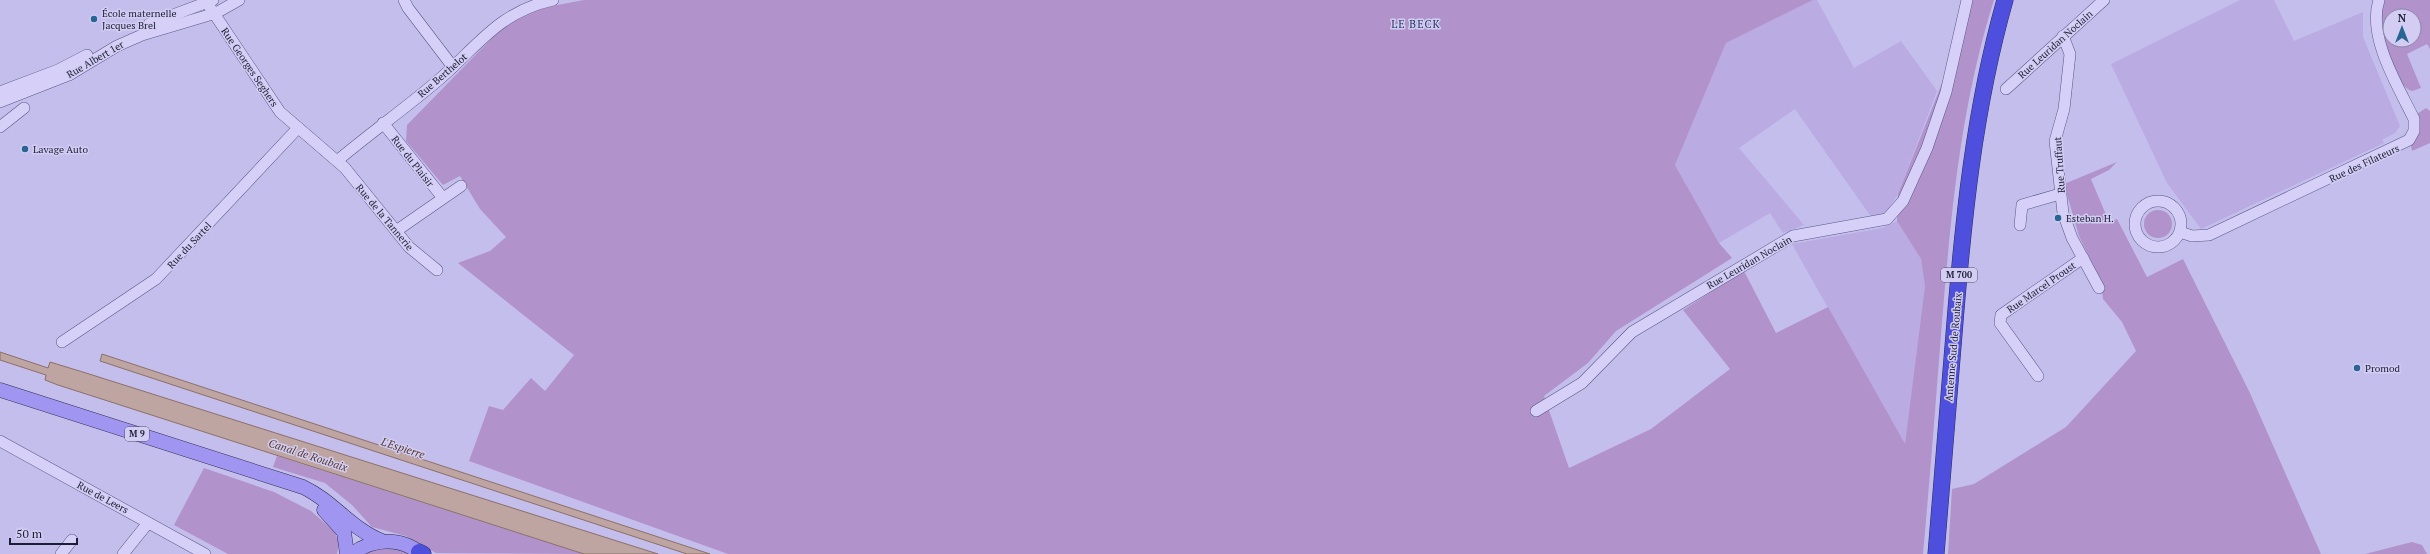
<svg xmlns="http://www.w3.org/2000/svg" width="2430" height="554" viewBox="0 0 2430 554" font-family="'PT Serif',serif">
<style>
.farmland{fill:#baabe2}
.green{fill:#b192ca;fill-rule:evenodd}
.water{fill:#bea5a1;stroke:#8b6f69}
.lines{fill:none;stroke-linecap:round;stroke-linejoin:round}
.minor-casing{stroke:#575984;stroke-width:12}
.major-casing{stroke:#2c2f51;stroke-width:15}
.highway-casing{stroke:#2c2f51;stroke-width:17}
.minor{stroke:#d6d0f8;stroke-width:11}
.major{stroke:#a095f0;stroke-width:14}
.highway{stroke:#4e4fdc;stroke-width:16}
.poi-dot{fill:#286592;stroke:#d3cdf4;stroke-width:1.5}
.labels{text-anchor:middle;stroke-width:3;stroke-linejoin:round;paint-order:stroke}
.shield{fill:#d3cdf4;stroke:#52526e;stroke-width:1}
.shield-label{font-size:9px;font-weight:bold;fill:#1b1e34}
.poi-label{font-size:10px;fill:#1b1e34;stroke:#d3cdf4;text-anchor:start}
.street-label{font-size:10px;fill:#1b1e34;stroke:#d3cdf4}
.neighbourhood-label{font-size:11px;letter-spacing:1px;fill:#1c345f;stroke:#d3cdf4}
.water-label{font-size:11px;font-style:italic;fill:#533a2b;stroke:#d3cdf4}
</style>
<rect width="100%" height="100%" fill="#c4beed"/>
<g class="farmland">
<path d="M1813,0h4l37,68 47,-27 36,50 -39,103 -13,20 -13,4 -77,-109 -56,39 65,77 -21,8 -13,-20 -51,30 -44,-78 51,-122z"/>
<path d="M2240,0h34l20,41 69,-29v25l37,89 -5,7 -13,7 2,3 -183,86 -34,-46 -56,-119z"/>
<path d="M1897,221l24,38 4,27 -20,159 -113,-201 90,-16z"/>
</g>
<g class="green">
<path d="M584,0h1229l-87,43 -51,122 44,78 13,15 -116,73 -28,32 -44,33 25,72 82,-39 79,-60 -47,-59 61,-39 32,62 52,-26 77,137 20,-158 -4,-27 -24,-38 1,-27 69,-174 5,-20h22c-33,104 -43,213 -52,322 -6,77 -12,155 -19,232h-1195l-259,-93 20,-55 14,4 28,-32 14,13 29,-36 -116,-92 32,-12 16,-14 -26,-28 -20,-33 -17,9 -37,-44 1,-16 88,-90 21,-17 20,-9z"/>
<path d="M2384,0h46v49l-3,-5 -20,10 14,34 -9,3c-21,-7 -35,-71 -28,-91zM2390,16h24v24h-24z"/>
<path d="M2426,108l4,3v32l-18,8 -1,-6c10,-10 9,-19 6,-31z"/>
<path d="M2117,162l-8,8 -18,9 18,43 8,-3 30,58 36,-18 66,132 72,163h-373l4,-65 22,-5 92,-57 70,-76 -14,-29 -19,-23 -2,-17 -22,-46 -15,-52z"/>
<circle cx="2158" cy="224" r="14"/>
<path d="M277,456l307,98 -148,-1 -30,-17 -34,-9 -20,-22 -27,-22 -52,-16z"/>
<path d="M204,468l70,24 37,19 24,21 4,12 -2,10h-109l-54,-29z"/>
<path d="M2412,542l10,3 5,9h-62z"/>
<path d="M393,547l18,7h-49l8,-4z"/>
</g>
<g class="water">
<path d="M0,352l48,16 2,-6 36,11 572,181h-74l-526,-169 -13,-5 1,-5 -46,-15z"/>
<path d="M102,354l608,200h-23l-587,-193z"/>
</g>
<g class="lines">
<g class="minor-casing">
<g id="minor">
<path d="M205,0l75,112 65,56 64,79 28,23"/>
<path d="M404,0l4,8 45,59"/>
<path d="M149,24l64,-24"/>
<path d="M2063,36l7,18 -6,55 -9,32 8,72 9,25 27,50"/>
<path d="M2006,89l98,-89"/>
<path d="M0,92l58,-22 29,-15"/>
<path d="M0,102l69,-27 48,-29 25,-11 74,-22 23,-13"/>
<path d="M383,123l60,75"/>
<path d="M0,127l24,-19"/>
<path d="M337,161c32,-27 66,-51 98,-78 41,-34 62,-71 118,-83"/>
<circle cx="2158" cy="224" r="23"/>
<path d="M2020,225l2,-20 38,-11"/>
<path d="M396,231l65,-45"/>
<path d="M2180,232l12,4 17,-1 200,-95 5,-9v-12c-16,-33 -47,-82 -35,-119"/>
<path d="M62,342l94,-63 142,-151"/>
<path d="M2038,376l-38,-53 1,-8 82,-57"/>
<path d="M1536,411l46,-28 50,-51 161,-96 94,-17 16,-18 24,-53 19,-56 21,-92"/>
<path d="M0,441l205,113"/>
<path d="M61,554l11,-14"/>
<path d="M123,554l25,-31"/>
</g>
</g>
<g class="major-casing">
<g id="major">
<path d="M0,390l303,97c30,14 48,42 79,54"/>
<path d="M324,510l20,22 3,22"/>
<path d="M352,554c21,-16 49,-17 69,0"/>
</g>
</g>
<g class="highway-casing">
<g id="highway">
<path d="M419,552l4,2"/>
<path d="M1936,554c6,-73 12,-147 18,-220 9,-113 20,-225 51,-334"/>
</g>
</g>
<use href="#minor" class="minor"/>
<use href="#major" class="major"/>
<use href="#highway" class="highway"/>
</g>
<g class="poi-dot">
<circle cx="94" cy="19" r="4"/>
<circle cx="25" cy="149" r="4"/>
<circle cx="2058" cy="218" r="4"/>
<circle cx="2357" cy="368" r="4"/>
</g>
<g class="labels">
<g class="shield">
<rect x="1941" y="268" width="36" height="14" rx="3"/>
<rect x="125" y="427" width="24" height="14" rx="3"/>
</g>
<g class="shield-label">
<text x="1959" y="278">M 700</text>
<text x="137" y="437">M 9</text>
</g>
<g class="poi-label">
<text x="102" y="17">École maternelle<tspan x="102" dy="12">Jacques Brel</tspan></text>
<text x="33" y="153">Lavage Auto</text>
<text x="2066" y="222">Esteban H.</text>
<text x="2365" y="372">Promod</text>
</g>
<g class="street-label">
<text transform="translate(2055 44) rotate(-42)" y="4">Rue Leuridan Noclain</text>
<text transform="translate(95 59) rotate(-30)" y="4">Rue Albert 1er</text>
<text transform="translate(250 67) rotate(56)" y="4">Rue Georges Seghers</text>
<text transform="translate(442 75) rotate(-41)" y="4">Rue Berthelot</text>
<text transform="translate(413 161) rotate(52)" y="4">Rue du Plaisir</text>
<text transform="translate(2364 163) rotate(-25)" y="4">Rue des Filateurs</text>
<text transform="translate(2059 165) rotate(-94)" y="4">Rue Truffaut</text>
<text transform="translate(385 217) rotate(50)" y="4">Rue de la Tannerie</text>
<text transform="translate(189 245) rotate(-47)" y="4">Rue du Sartel</text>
<text transform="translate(1749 262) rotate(-30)" y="4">Rue Leuridan Noclain</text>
<text transform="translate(2041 287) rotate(-35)" y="4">Rue Marcel Proust</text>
<text transform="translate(1953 347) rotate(-85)" y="4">Antenne Sud de Roubaix</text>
<text transform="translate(103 497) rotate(28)" y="4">Rue de Leers</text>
</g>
<g class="neighbourhood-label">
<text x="1416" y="28">LE BECK</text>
</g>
<g class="water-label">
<text transform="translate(403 448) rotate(18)" y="4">L'Espierre</text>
<text transform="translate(308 455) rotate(18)" y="4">Canal de Roubaix</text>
</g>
</g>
<g transform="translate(2402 28)"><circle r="19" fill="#d3cdf4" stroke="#8987a7"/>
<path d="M0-3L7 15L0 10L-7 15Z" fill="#286592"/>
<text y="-6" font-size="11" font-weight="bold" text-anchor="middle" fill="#1b1e34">N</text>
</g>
<path d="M10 538v6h67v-6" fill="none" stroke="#1b1e34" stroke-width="2"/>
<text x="16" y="538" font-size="12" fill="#1b1e34" stroke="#d3cdf4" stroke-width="3" paint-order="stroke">50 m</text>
</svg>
